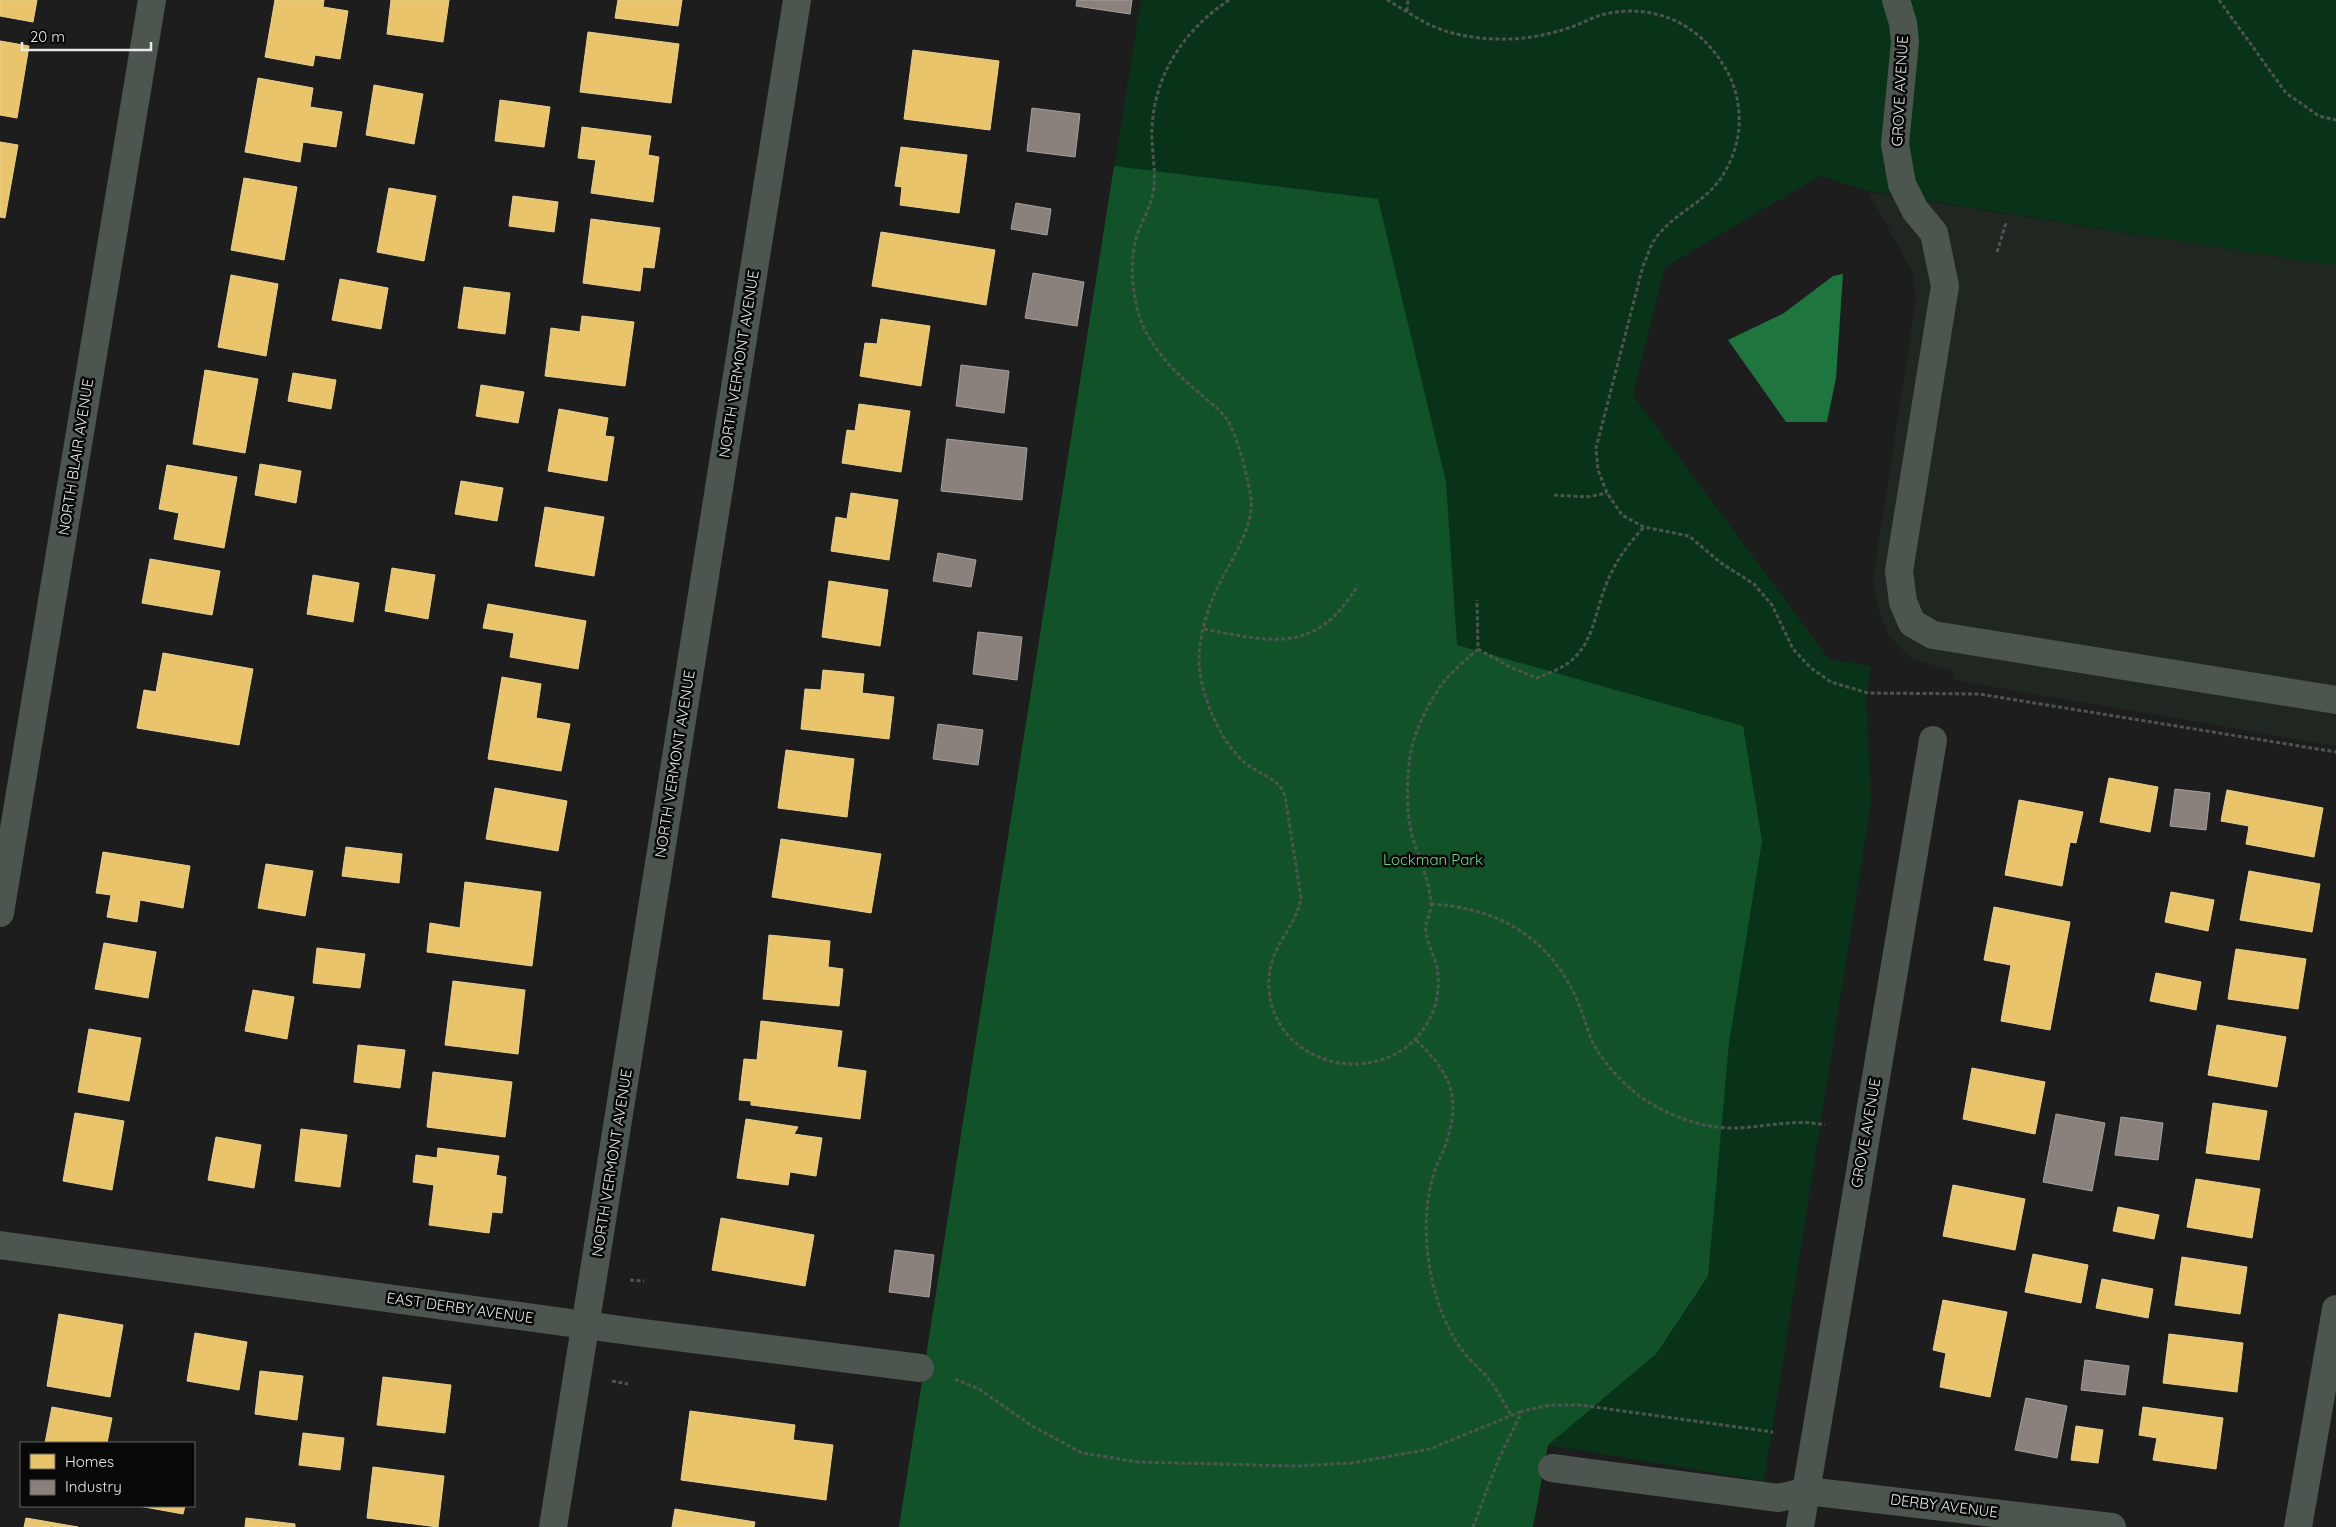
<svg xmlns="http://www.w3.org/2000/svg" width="2336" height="1527" viewBox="0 0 2336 1527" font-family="Quicksand,sans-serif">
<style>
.built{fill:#202721}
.green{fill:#083318}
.forest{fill:#125229}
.water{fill:#1e753d}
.homes{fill:#e9c46a;stroke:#e9cf90}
.industry{fill:#8a817c;stroke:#a6a09d}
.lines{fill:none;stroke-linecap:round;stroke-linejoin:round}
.path{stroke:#4e5550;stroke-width:3;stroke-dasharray:4 2.5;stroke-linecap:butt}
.minor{stroke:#4c564e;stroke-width:28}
.labels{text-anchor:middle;stroke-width:5;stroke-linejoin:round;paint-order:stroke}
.street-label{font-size:15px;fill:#e8eae9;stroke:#070807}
.park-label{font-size:15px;fill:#69dd89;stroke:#070807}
</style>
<rect width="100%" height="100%" fill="#1c1d1c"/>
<path class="built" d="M1868,192l468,74v480l-383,-66 1,-10 -17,-3 -28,-10 -20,-21 -10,-25 -6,-32 43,-279 -4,-29z"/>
<path class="green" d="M1141,0h1195v266l-468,-75 -48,-15 -155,91 -32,128 196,264 42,7 -5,32 5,105 -107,678 -216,-36 -15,82h-634z"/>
<path class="forest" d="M1114,166l264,33 68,283 11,163 286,81 19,115 -33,202 -21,233 -52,78 -108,91 -15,82h-634z"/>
<path class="water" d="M1843,274l-7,104 -9,44h-41l-58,-82 56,-27 49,-37z"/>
<g class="homes">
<path d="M0,0h37l-4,22 -33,-6z"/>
<path d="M275,0h49l-1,7 25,4 -8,48 -25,-4 -2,11 -48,-9z"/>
<path d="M391,0h58l-6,42 -56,-8z"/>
<path d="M618,0h64l-4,26 -63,-8z"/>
<path d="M588,32l91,12 -8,59 -91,-11z"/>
<path d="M0,41l29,5 -12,72 -17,-3z"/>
<path d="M913,50l86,11 -9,69 -86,-11z"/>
<path d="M258,78l55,10 -3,19 32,5 -6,35 -33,-5 -3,20 -55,-10z"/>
<path d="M374,85l49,9 -9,50 -48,-9z"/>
<path d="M500,100l50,7 -6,40 -49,-6z"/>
<path d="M582,127l69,9 -3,19 11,2 -6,45 -62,-9 5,-33 -18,-2z"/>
<path d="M0,142l18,3 -13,73 -5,-1z"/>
<path d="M901,147l66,8 -8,58 -59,-8 2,-18 -7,-1z"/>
<path d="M244,178l53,9 -13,73 -53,-10z"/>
<path d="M389,188l47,8 -12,65 -47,-9z"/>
<path d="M513,196l45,6 -4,30 -45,-6z"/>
<path d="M591,219l69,9 -6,40 -11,-1 -3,24 -57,-8z"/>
<path d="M881,232l114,18 -9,55 -114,-19z"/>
<path d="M231,275l47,9 -12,72 -48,-9z"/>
<path d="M340,279l48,9 -7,41 -49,-9z"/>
<path d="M464,287l46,6 -5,41 -47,-6z"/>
<path d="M582,316l52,6 -9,64 -80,-10 6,-48 29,4z"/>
<path d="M881,319l49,7 -9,60 -61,-10 5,-33 12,1z"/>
<path d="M205,370l53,9 -13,74 -52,-9z"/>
<path d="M293,373l43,7 -5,29 -43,-8z"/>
<path d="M481,385l43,7 -6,31 -42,-7z"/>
<path d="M859,404l51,7 -9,61 -59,-9 5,-33 8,1z"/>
<path d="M559,409l49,9 -3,18 9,1 -7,44 -59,-10z"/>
<path d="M260,464l41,7 -5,32 -41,-8z"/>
<path d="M167,465l70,12 -13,71 -50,-9 5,-26 -20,-4z"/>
<path d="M461,481l42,7 -6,33 -42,-7z"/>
<path d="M851,493l47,7 -9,60 -58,-9 5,-34 11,2z"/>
<path d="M545,507l59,10 -10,59 -59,-10z"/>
<path d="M150,559l70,12 -8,44 -70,-12z"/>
<path d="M392,568l43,7 -7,44 -43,-8z"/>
<path d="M313,575l46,8 -6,39 -46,-8z"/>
<path d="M829,581l59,9 -8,56 -58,-9z"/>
<path d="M488,604l98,17 -8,48 -68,-12 4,-24 -31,-5z"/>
<path d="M163,653l90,16 -14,76 -102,-17 7,-38 12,2z"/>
<path d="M823,670l41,4 -2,19 32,4 -5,42 -88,-10 4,-40 16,1z"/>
<path d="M502,677l39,7 -5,34 34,6 -9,47 -73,-12z"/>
<path d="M786,750l68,9 -7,58 -69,-9z"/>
<path d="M2109,778l49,9 -8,45 -50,-10z"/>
<path d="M495,788l72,13 -9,50 -72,-12z"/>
<path d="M2227,790l96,18 -9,49 -68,-13 3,-18 -28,-5z"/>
<path d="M2019,800l64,12 -7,31 -6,-1 -8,44 -57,-11z"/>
<path d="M781,839l100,15 -10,59 -99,-16z"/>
<path d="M346,847l56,7 -3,29 -57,-7z"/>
<path d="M103,852l87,14 -7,42 -43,-8 -3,22 -30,-5 4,-22 -15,-2z"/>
<path d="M266,864l47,7 -8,45 -47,-8z"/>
<path d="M2249,871l71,13 -8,48 -72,-12z"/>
<path d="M465,882l76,10 -9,74 -105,-14 3,-29 30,5z"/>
<path d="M2171,892l43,8 -6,31 -43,-9z"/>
<path d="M1994,907l76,15 -20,108 -49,-9 10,-56 -27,-5z"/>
<path d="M769,935l61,6 -2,26 15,2 -4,37 -76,-7z"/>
<path d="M104,943l52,9 -8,46 -53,-9z"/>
<path d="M317,948l48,6 -5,34 -47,-5z"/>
<path d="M2236,949l70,10 -8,50 -70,-10z"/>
<path d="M2156,973l45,9 -5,28 -46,-9z"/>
<path d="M453,981l72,9 -7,64 -73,-9z"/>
<path d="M253,990l41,7 -7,42 -42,-8z"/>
<path d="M761,1021l81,10 -5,36 29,4 -6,48 -109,-14v-4l-12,-1 5,-41 13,1z"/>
<path d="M2217,1025l69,12 -9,50 -69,-12z"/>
<path d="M89,1029l52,9 -12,63 -51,-9z"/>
<path d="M358,1045l47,5 -5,38 -46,-6z"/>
<path d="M1972,1068l73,14 -10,52 -72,-15z"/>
<path d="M433,1072l79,10 -7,55 -78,-10z"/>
<path d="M2213,1103l54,8 -8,49 -53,-7z"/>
<path d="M75,1113l49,8 -12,69 -49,-9z"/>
<path d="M746,1119l52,8 -4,7 28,4 -6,38 -26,-4 -2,13 -51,-7z"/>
<path d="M301,1129l46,6 -7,52 -45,-6z"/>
<path d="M216,1137l45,8 -7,43 -46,-8z"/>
<path d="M438,1148l61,8 -3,19 10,2 -4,36 -10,-1 -3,21 -60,-8 5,-40 -21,-3 3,-27 21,3z"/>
<path d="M2196,1179l64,10 -8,49 -65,-11z"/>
<path d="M1953,1185l72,14 -10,51 -72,-14z"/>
<path d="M2118,1207l41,8 -5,24 -41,-8z"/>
<path d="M721,1218l93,17 -9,51 -93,-16z"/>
<path d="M2033,1254l55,11 -7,38 -56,-11z"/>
<path d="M2182,1257l65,10 -7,47 -65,-9z"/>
<path d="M2102,1279l51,10 -5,29 -52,-10z"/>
<path d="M1943,1300l64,12 -17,85 -50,-10 6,-34 -13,-3z"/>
<path d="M59,1314l64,11 -13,72 -63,-11z"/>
<path d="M195,1333l52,9 -8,48 -52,-9z"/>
<path d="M2169,1334l74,9 -6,49 -74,-9z"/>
<path d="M260,1371l43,5 -6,44 -42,-6z"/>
<path d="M383,1377l68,8 -6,48 -68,-8z"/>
<path d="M52,1407l60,11 -5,25h-62z"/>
<path d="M2143,1407l80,11 -7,51 -63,-9 4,-22 -18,-3z"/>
<path d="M690,1411l105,14 -2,15 40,5 -7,55 -145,-20z"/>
<path d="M2076,1426l27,4 -5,33 -27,-3z"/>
<path d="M303,1433l41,5 -4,32 -41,-5z"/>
<path d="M373,1467l71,9 -6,51 -71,-9z"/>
<path d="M139,1506h46l-2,8z"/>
<path d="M675,1509l80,13 -1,5h-82z"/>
<path d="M26,1518l52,9h-54z"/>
<path d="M246,1518l49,6v3h-50z"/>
</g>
<g class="industry">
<path d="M1077,0h55l-2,14 -54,-8z"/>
<path d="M1032,108l48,6 -5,43 -48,-6z"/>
<path d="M1016,203l35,6 -4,26 -36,-6z"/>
<path d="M1033,273l51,9 -7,44 -52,-8z"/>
<path d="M961,365l48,6 -5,42 -48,-7z"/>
<path d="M947,439l80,9 -5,52 -81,-9z"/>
<path d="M938,553l38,7 -5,27 -38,-6z"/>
<path d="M978,632l44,5 -5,43 -44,-6z"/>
<path d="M938,724l45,6 -5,35 -45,-6z"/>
<path d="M2175,789l35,4 -4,37 -36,-4z"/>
<path d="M2056,1114l49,9 -13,68 -49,-9z"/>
<path d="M2121,1117l42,6 -5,37 -43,-5z"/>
<path d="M895,1250l39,5 -5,42 -40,-5z"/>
<path d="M2085,1360l44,6 -4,29 -44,-5z"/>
<path d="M2026,1398l41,8 -10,52 -42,-8z"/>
</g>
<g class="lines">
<g class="path">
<path d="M1229,0c-44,29 -75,74 -77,129 -1,21 5,43 1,64 -3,16 -11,27 -16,42 -8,26 -5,61 4,86 11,29 35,52 57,71 10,9 23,18 30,29 11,20 17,48 22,70 8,35 -22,72 -35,102 -10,23 -19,55 -15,80 5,31 21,68 44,89 11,10 30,15 38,27 2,3 3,9 4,13l15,96c-4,26 -27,45 -31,72 -11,68 59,112 119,87 34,-14 55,-52 48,-89 -2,-12 -10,-24 -11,-36 -2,-10 6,-19 5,-29 -2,-27 -16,-51 -21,-77 -4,-23 -3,-52 1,-75 4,-22 22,-58 37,-74 9,-10 21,-19 30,-28l-1,-49"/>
<path d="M1387,0c13,7 26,16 39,23 25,13 57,17 85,16 23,-1 44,-6 66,-14 9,-4 19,-9 28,-11 50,-11 94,10 119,52 16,25 20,60 9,88 -17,49 -52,50 -78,85 -5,7 -8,19 -12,27l-47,182 2,22 9,23 15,22 22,12 45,9 32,27 33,21 18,21 21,44 18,19 20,14 37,11 111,1 357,58"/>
<path d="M2219,0l67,93 33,23 17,4"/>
<path d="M1407,11l1,-11"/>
<path d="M1997,252l9,-29"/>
<path d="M1554,495l32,2 21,-4"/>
<path d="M1204,629c69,13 112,26 154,-44"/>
<path d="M1478,649l32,18 27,11c14,-6 30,-11 40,-23 14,-16 18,-36 24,-56 10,-31 21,-48 43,-72"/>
<path d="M1431,904c65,4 113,30 143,89 8,16 12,34 19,50 14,26 40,52 66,65 23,12 47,20 73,20 32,0 61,-10 93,-3"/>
<path d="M1416,1040c37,35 46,60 28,109 -4,10 -10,21 -12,31 -8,31 -7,64 -1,95 6,28 16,57 35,80 6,7 14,14 21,22 10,12 16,25 24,38"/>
<path d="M630,1280l14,1"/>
<path d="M955,1379l24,10 53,37 50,27 56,9 158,4 56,-3 78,-14 92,-38"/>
<path d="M612,1381l16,3"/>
<path d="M1473,1527l24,-64 25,-52 29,-6h29l193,27"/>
</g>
<g class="minor">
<path d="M1896,0l7,23 2,19 -10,102 7,40 13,26 19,23 11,53 -46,285 4,31 9,21 21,12 403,65"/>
<path d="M0,913l152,-913"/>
<path d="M0,1245l636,87 284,36"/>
<path d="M1552,1468l227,30 28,-7 305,36"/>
<path d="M553,1527l244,-1527"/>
<path d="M1800,1527l133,-787"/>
<path d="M2298,1527l38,-218"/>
</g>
</g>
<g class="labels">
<g class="street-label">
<text transform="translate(1900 91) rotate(-87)" y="5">GROVE AVENUE</text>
<text transform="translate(739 364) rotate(-81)" y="5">NORTH VERMONT AVENUE</text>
<text transform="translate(76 457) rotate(-81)" y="5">NORTH BLAIR AVENUE</text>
<text transform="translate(675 764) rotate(-81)" y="5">NORTH VERMONT AVENUE</text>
<text transform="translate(1866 1133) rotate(-80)" y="5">GROVE AVENUE</text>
<text transform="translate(612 1163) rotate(-81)" y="5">NORTH VERMONT AVENUE</text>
<text transform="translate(460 1308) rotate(8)" y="5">EAST DERBY AVENUE</text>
<text transform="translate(1944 1506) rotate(7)" y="5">DERBY AVENUE</text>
</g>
<g class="park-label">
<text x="1433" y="865">Lockman Park</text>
</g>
</g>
<rect x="20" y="1442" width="175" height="65" fill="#070807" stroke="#616261"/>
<rect x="30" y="1454" width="25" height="15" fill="#e9c46a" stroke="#616261"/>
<text x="65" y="1467" font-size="15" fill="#e8eae9">Homes</text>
<rect x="30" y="1480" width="25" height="15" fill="#8a817c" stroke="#616261"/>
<text x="65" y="1492" font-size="15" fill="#e8eae9">Industry</text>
<path d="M22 42v8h129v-8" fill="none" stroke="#e8eae9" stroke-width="2.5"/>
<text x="30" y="42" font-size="15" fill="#e8eae9" stroke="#070807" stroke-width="4" paint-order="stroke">20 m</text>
</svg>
